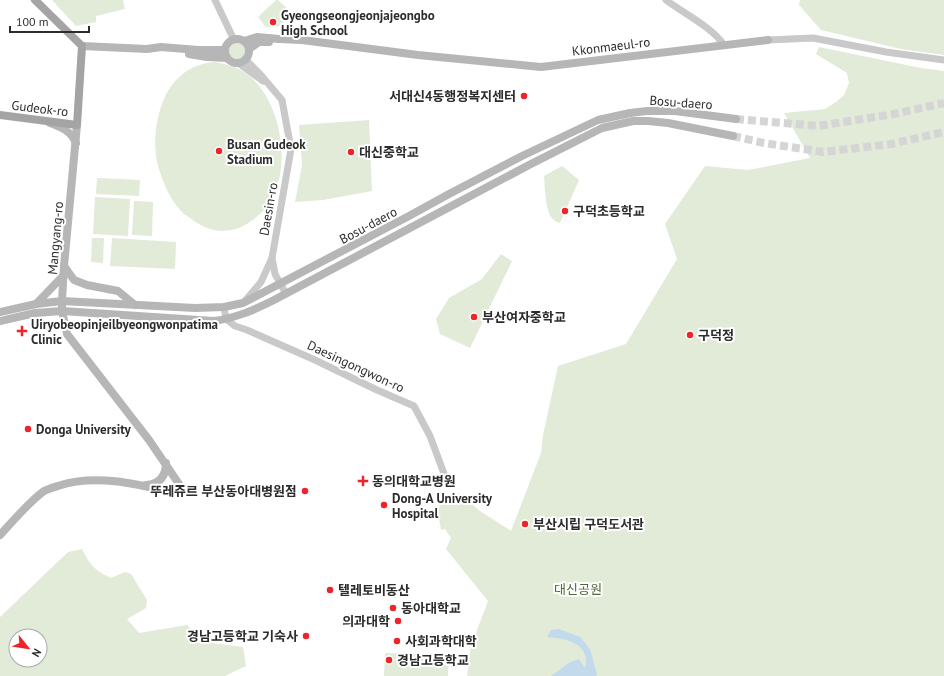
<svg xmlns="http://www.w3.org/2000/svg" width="944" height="676" viewBox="0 0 944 676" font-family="'PT Sans','Noto Sans KR',sans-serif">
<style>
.green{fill:#e1ebd8;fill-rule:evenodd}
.water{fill:#c3daec}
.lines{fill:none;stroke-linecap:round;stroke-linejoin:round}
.secondary-tunnel{stroke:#d5d5d5;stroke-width:8;stroke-dasharray:8 4;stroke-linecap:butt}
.tertiary{stroke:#c9c9c9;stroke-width:7}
.secondary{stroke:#b6b6b6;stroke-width:8}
.primary{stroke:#a4a4a4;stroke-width:8}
.poi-dot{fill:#ed2429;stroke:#fff;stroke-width:1.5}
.labels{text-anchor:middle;stroke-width:4;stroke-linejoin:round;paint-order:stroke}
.poi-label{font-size:13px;font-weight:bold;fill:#2c2c2c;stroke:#fff;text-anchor:start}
.street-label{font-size:13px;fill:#2c2c2c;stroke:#fff}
.park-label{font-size:13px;fill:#4c6938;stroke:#fff}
</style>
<rect width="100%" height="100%" fill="#fff"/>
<g class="green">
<path d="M52,0h71l2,9 -29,7v6l-20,4z"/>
<path d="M276,0h2l15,14 -14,12 -13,1 -8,-10z"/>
<path d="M800,0h144v55l-43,-6 -80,-19 -22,-25z"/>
<circle cx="237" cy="51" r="8"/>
<path d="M819,47l102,21 23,3v605h-477l4,-30 17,-45 -42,-52 5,-11 -6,-9 -4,1 -3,-17 2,-9 19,-11 21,18 31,20 30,-78 2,-18 15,-69 68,-22 51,-85 -12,-35 40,-58 43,4 62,-12 -26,-45 41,-4 11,-7 8,-7 5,-12 -2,-10 -31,-19z"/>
<path d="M215,62c10,2 20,4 29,10 39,25 51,104 20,138 -21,22 -45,28 -70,11 -3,-3 -7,-5 -10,-7 -13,-12 -21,-31 -26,-48 -5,-20 -3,-43 4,-62 9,-25 27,-40 53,-42z"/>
<path d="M369,120l3,71 -49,9 -28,2 7,-37 -3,-40z"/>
<path d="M562,166l17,14 -19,43c-2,-1 -4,-1 -6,-3 -9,-6 -9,-33 -10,-44z"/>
<path d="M97,178l43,2 -1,16 -43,-2z"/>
<path d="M95,197l35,2 -2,37 -35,-2z"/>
<path d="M134,201l19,1 -1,34 -20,-1z"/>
<path d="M92,238h12l-1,25 -12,-1z"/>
<path d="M112,238l64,4 -1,27 -65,-3z"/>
<path d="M501,254l11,7 -42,87 -30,-14 -4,-15 13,-21 33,-19z"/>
<path d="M82,549c8,16 12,21 29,29l14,-6 6,2 16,26 -1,8 -19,11 12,14 48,-8 17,17 39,5 3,19 -21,10h-225v-59l68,-65zM16,636h24v24h-24z"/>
<path d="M385,653l64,2 -1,21h-64z"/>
</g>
<path class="water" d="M559,629l21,8 10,12 7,25 -1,2h-45l19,-14 9,-3 6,9c1,-3 1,-7 1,-10 -3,-17 -25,-20 -39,-21l4,-7z"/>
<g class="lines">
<g class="secondary-tunnel">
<path d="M736,119l82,7 76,-12 50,-11"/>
<path d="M733,136l31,7 59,9 68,-8 53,-12"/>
</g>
<g class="tertiary">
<path d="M215,0l19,40"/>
<path d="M666,0c17,13 46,27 58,45"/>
<path d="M768,40l45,-2 73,14 58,8"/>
<path d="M245,59l15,15 22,26 9,49 -19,109 3,16 11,20"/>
<path d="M238,63l25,18"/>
<path d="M245,301l16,-19 11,-24"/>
<path d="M224,307l2,12 9,7 12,4 68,30 62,30 37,16 16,30 16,43"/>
</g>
<g class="secondary">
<circle cx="237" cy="51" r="12"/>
<path d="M244,41l13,-4 22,2 23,1 116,15 123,12 227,-27"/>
<path d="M82,46l65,3 14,-2 37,3h27"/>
<path d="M249,49l10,-7h10"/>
<path d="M189,54l18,3 20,1"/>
<path d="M50,123c11,4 21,8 26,20"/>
<path d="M64,266l10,14 13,5 31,6 17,14"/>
<path d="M36,304l27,-28"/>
<path d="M0,312l36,-8 26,-3 133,7 29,-1 19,-4 166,-87 40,-22 73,-38 76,-36 32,-7 17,-2h28l61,8"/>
<path d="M0,321l35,-8 27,-2 152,10c22,-3 40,-11 60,-21l255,-135 73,-37 31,-7h15l20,2 65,13"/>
<path d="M146,485c14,-1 20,-9 20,-22"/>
<path d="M0,535c13,-14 29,-33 44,-44 4,-2 10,-4 14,-5 39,-13 83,-1 121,8l2,-7 -32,-47 -82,-106 -5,-23v-10l2,-35 13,-141"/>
</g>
<path class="primary" d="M0,115l77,10 5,-79 -47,-46"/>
</g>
<g class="poi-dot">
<circle cx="273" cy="22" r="4"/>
<circle cx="524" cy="96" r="4"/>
<circle cx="219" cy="151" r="4"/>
<circle cx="351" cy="152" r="4"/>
<circle cx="565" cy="211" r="4"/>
<circle cx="474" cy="317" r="4"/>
<path d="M20 325h4v4h4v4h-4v4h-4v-4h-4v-4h4z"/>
<circle cx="690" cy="335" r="4"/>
<circle cx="28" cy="429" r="4"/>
<path d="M361 475h4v4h4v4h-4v4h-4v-4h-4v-4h4z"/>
<circle cx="305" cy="491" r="4"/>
<circle cx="384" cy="505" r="4"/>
<circle cx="525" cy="524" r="4"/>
<circle cx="330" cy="590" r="4"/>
<circle cx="393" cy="608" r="4"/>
<circle cx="398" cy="621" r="4"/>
<circle cx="306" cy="636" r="4"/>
<circle cx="397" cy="641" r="4"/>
<circle cx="389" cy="660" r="4"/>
</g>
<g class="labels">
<g class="poi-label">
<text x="281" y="20">Gyeongseongjeonjajeongbo<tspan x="281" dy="15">High School</tspan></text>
<text x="516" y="101" text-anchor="end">서대신4동행정복지센터</text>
<text x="227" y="149">Busan Gudeok<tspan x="227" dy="15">Stadium</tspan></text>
<text x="359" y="157">대신중학교</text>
<text x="573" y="216">구덕초등학교</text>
<text x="482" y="322">부산여자중학교</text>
<text x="31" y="329">Uiryobeopinjeilbyeongwonpatima<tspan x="31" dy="15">Clinic</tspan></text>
<text x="698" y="340">구덕정</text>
<text x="36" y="434">Donga University</text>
<text x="372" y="486">동의대학교병원</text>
<text x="297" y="496" text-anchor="end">뚜레쥬르 부산동아대병원점</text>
<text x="392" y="503">Dong-A University<tspan x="392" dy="15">Hospital</tspan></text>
<text x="533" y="529">부산시립 구덕도서관</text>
<text x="338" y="595">텔레토비동산</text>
<text x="401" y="613">동아대학교</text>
<text x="390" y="626" text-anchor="end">의과대학</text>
<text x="298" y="641" text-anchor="end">경남고등학교 기숙사</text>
<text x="405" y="646">사회과학대학</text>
<text x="397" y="665">경남고등학교</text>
</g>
<g class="street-label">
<text transform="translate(611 46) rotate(-7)" y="5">Kkonmaeul-ro</text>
<text transform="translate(681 102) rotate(4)" y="5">Bosu-daero</text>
<text transform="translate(40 108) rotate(7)" y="5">Gudeok-ro</text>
<text transform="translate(268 209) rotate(-80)" y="5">Daesin-ro</text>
<text transform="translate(368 225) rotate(-28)" y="5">Bosu-daero</text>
<text transform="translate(55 238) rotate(-85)" y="5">Mangyang-ro</text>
<text transform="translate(356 366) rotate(25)" y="5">Daesingongwon-ro</text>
</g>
<g class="park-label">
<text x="578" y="594">대신공원</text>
</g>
</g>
<g transform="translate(28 648) rotate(120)"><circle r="19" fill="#ffffff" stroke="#ababab"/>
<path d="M0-3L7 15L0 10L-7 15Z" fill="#ed2429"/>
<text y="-6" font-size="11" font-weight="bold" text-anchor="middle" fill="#2c2c2c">N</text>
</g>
<path d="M10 26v6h79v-6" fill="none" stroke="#2c2c2c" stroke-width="2"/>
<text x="16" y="26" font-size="12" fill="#2c2c2c" stroke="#ffffff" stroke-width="3" paint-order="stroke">100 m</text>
</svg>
